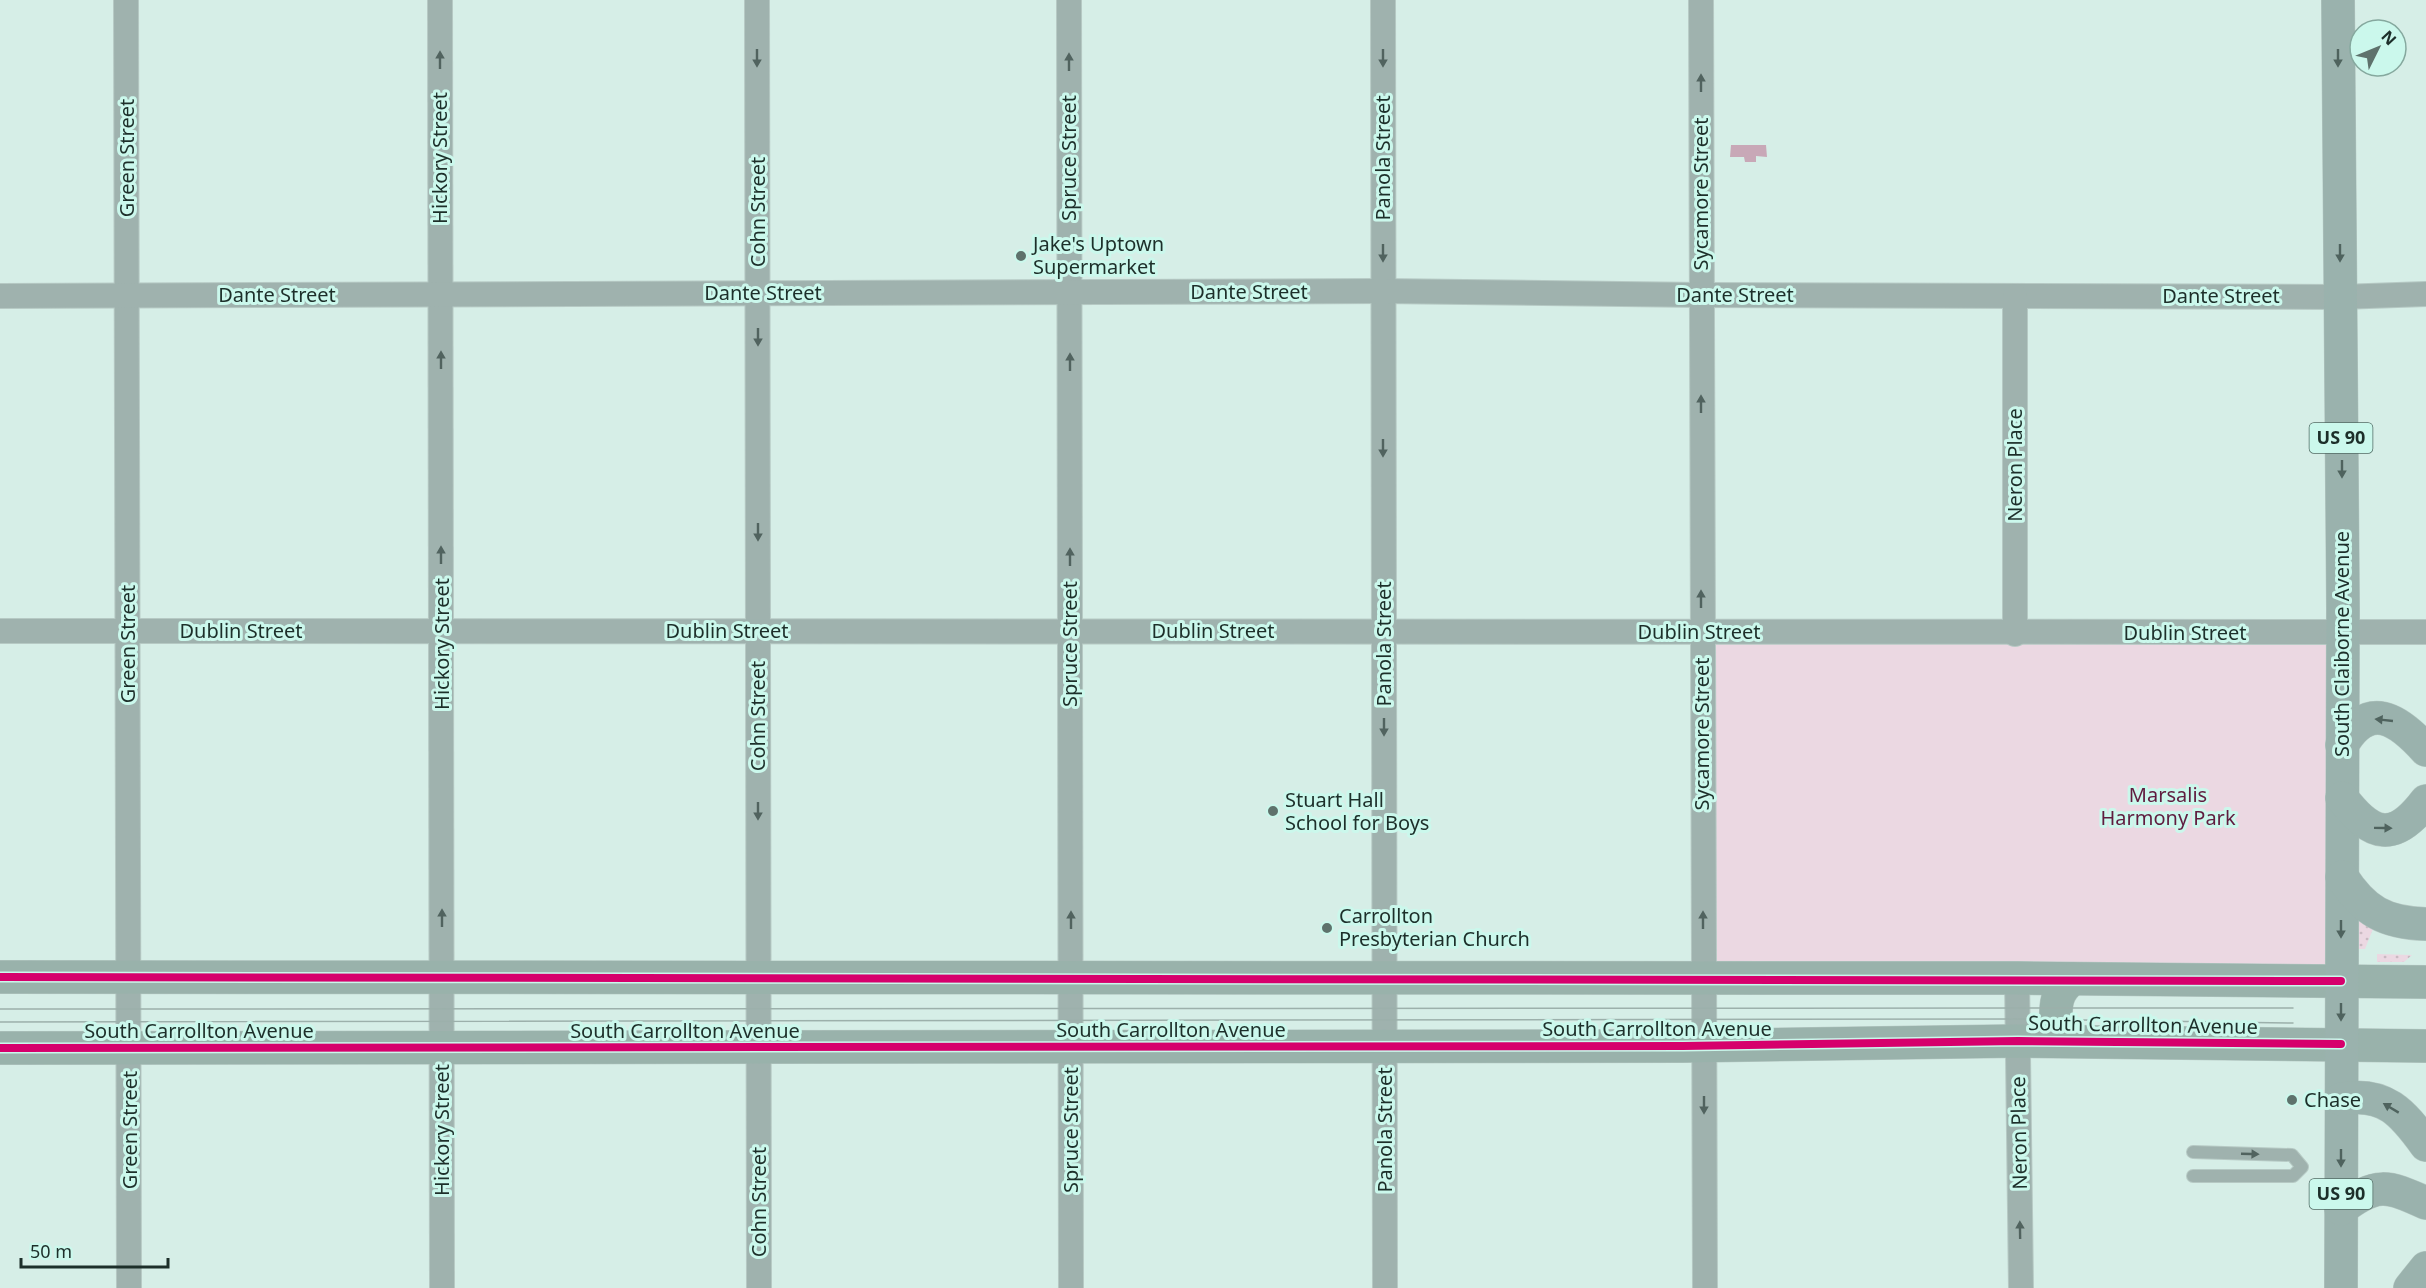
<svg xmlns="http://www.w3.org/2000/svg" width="2426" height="1288" viewBox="0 0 2426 1288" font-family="'Noto Sans',sans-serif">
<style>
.grass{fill:url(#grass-dots)}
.park{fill:#ebd8e2}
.water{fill:#c8a8b7}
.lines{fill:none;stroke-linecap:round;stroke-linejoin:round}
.service-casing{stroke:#b6c9c4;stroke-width:14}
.minor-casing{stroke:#b6c9c4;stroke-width:26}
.secondary-casing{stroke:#b6c9c4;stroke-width:34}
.primary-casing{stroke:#b6c9c4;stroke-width:34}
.service{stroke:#9fb2ae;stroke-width:12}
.minor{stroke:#9fb2ae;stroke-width:24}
.secondary{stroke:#99b2ab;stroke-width:33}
.primary{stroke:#9ab2ad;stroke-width:33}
.tram{stroke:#9cb0ab;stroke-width:1.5}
.cycleway-casing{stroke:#cbf8ec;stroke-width:11}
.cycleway{stroke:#d6006c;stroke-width:8}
.oneway{fill:#51635f}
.oneway2{fill:#4f635e}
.poi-dot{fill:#5e726c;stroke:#cbf8ec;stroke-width:2}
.labels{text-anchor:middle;stroke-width:6;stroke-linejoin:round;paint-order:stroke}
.shield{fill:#cbf8ec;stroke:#516b64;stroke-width:1.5}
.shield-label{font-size:18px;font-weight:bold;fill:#1d2f2a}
.street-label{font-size:20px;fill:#1d2f2a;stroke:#cbf8ec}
.poi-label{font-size:20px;fill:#1d2f2a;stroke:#cbf8ec;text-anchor:start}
.park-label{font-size:20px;fill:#601c3f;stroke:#cbf8ec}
</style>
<defs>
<pattern id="grass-dots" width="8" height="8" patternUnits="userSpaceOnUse" patternTransform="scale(1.5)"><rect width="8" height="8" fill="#ebd8e2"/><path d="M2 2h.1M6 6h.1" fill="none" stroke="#c9bac2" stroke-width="1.8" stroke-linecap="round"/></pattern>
</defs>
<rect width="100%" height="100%" fill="#d6eee7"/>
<g class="grass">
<path d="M2359,919l16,5 -10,25h-7z"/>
<path d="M2377,954l35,1 -8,7h-27z"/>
</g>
<path class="park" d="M1701,631l642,2 -2,348 -638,-2z"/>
<path class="water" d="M1731,145h35l1,12 -11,-1v6h-11l-1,-5h-14z"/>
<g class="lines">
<g class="service-casing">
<path id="service" d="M2193,1152l99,3 10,12 -9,9h-100"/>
</g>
<g class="minor-casing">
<g id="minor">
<path d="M126,0l3,1288"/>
<path d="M440,0l2,1288"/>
<path d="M757,0l2,1288"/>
<path d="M1069,0l2,1288"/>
<path d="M1383,0l2,1288"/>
<path d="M1701,0l4,1288"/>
<path d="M0,296l1383,-5 317,4 640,2 86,-3"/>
<path d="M2015,296v338"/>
<path d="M0,631l2426,1"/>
<path d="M2017,978l4,310"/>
</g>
</g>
<g class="secondary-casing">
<g id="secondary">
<path d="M0,977l2017,1 409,4"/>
<path d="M2056,1041c1,-25 -6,-47 17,-62"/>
<path d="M0,1048l1683,-2 335,-5 408,5"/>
</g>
</g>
<g class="primary-casing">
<g id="primary">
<path d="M2338,0l5,608 -2,680"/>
<path d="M2342,745c27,-46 56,-26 84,5"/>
<path d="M2342,798c30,39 52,45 84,3"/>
<path d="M2342,877c22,34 43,46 84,47"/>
<path d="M2341,1099c44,-8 62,14 85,46"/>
<path d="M2341,1209c35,-27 46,-24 85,-6"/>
<path d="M2410,1288l16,-20"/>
</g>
</g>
<use href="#service" class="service"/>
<use href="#minor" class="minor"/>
<use href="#secondary" class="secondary"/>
<use href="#primary" class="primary"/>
<g class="tram">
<path d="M0,1009l2293,-1"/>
<path d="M0,1022l2017,-3 276,4"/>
</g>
<g class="cycleway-casing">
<g id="cycleway">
<path d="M0,977l2341,4"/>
<path d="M0,1048l1683,-2 335,-5 323,3"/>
</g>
</g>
<use href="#cycleway" class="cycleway"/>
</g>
<defs><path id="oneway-solid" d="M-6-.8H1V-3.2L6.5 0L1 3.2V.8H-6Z" transform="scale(1.5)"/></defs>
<g class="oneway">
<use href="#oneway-solid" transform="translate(757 58) rotate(90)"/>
<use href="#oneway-solid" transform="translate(1383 58) rotate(90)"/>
<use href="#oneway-solid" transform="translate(440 60) rotate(-90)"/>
<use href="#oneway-solid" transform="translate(1069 62) rotate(-90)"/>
<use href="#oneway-solid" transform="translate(1701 83) rotate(-90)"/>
<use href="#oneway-solid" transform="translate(1383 253) rotate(90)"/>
<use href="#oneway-solid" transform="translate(758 337) rotate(90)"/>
<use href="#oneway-solid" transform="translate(441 360) rotate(-90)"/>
<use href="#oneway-solid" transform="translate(1070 362) rotate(-90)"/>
<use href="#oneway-solid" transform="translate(1701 404) rotate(-90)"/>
<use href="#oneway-solid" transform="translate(1383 448) rotate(90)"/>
<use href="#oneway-solid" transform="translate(758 532) rotate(90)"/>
<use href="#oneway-solid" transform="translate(441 555) rotate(-90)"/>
<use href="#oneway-solid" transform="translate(1070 557) rotate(-90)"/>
<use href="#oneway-solid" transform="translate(1701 599) rotate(-90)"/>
<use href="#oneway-solid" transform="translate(1384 727) rotate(90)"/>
<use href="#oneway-solid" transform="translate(758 811) rotate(90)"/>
<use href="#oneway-solid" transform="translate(442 918) rotate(-90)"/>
<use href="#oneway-solid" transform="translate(1071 920) rotate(-90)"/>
<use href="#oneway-solid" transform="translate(1703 920) rotate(-90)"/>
<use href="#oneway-solid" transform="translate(1704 1105) rotate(90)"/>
<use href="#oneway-solid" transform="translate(2250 1154) rotate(2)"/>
<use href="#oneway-solid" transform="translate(2020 1230) rotate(-91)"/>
</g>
<g class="oneway2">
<use href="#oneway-solid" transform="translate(2338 58) rotate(90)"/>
<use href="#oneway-solid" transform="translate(2340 253) rotate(90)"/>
<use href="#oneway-solid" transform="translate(2342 469) rotate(90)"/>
<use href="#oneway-solid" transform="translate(2384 720) rotate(-174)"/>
<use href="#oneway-solid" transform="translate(2383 828) rotate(1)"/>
<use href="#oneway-solid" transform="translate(2341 929) rotate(90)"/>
<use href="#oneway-solid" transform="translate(2341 1012) rotate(90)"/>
<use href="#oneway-solid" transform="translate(2391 1108) rotate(-149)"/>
<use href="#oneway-solid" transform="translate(2341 1158) rotate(90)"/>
</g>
<g class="poi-dot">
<circle cx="1021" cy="256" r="6"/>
<circle cx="1273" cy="811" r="6"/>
<circle cx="1327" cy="928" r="6"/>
<circle cx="2292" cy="1100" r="6"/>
</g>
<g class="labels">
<g class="shield">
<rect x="2309.5" y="423" width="63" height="30" rx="4.5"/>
<rect x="2309.5" y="1179" width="63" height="30" rx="4.5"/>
</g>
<g class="shield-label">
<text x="2341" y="444">US 90</text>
<text x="2341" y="1200">US 90</text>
</g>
<g class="street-label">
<text transform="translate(127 158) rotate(-90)" y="7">Green Street</text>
<text transform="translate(440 158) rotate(-90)" y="7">Hickory Street</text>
<text transform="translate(1069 158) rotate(-90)" y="7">Spruce Street</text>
<text transform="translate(1383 158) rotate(-90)" y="7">Panola Street</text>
<text transform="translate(1701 194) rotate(-90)" y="7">Sycamore Street</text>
<text transform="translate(758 212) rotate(-90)" y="7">Cohn Street</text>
<text x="1249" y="299">Dante Street</text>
<text x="763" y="300">Dante Street</text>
<text x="277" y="302">Dante Street</text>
<text x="1735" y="302">Dante Street</text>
<text x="2221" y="303">Dante Street</text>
<text transform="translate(2015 465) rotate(-90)" y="7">Neron Place</text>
<text x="241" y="638">Dublin Street</text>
<text x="727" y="638">Dublin Street</text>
<text x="1213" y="638">Dublin Street</text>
<text x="1699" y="639">Dublin Street</text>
<text x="2185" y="640">Dublin Street</text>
<text transform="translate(128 644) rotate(-90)" y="7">Green Street</text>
<text transform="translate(442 644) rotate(-90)" y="7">Hickory Street</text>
<text transform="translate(1070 644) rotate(-90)" y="7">Spruce Street</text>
<text transform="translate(1384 644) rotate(-90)" y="7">Panola Street</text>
<text transform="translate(2342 644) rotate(-90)" y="7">South Claiborne Avenue</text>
<text transform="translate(758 716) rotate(-90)" y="7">Cohn Street</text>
<text transform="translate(1702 734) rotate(-90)" y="7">Sycamore Street</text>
<text transform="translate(2143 1025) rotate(1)" y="7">South Carrollton Avenue</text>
<text x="1657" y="1036">South Carrollton Avenue</text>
<text x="1171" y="1037">South Carrollton Avenue</text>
<text x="199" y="1038">South Carrollton Avenue</text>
<text x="685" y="1038">South Carrollton Avenue</text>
<text transform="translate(130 1130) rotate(-90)" y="7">Green Street</text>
<text transform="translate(442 1130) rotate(-90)" y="7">Hickory Street</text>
<text transform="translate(1071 1130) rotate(-90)" y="7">Spruce Street</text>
<text transform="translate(1385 1130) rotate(-90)" y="7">Panola Street</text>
<text transform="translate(2019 1133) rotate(-91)" y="7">Neron Place</text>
<text transform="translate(759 1202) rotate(-90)" y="7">Cohn Street</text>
</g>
<g class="poi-label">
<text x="1033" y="251">Jake's Uptown<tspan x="1033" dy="23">Supermarket</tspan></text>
<text x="1285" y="807">Stuart Hall<tspan x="1285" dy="23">School for Boys</tspan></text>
<text x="1339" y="923">Carrollton<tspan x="1339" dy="23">Presbyterian Church</tspan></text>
<text x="2304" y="1107">Chase</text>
</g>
<g class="park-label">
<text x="2168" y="802">Marsalis<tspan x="2168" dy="23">Harmony Park</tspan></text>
</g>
</g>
<g transform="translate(2378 48) rotate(47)"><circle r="28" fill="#cbf8ec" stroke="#85a89e" stroke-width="1.5"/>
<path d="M0-4.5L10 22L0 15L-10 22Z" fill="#5e726c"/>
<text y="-9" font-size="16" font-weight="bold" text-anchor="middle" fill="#1d2f2a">N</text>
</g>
<path d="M21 1258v9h147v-9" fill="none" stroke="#1d2f2a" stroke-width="3"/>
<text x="30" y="1258" font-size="18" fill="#1d2f2a" stroke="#cbf8ec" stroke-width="4.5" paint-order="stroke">50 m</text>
</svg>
